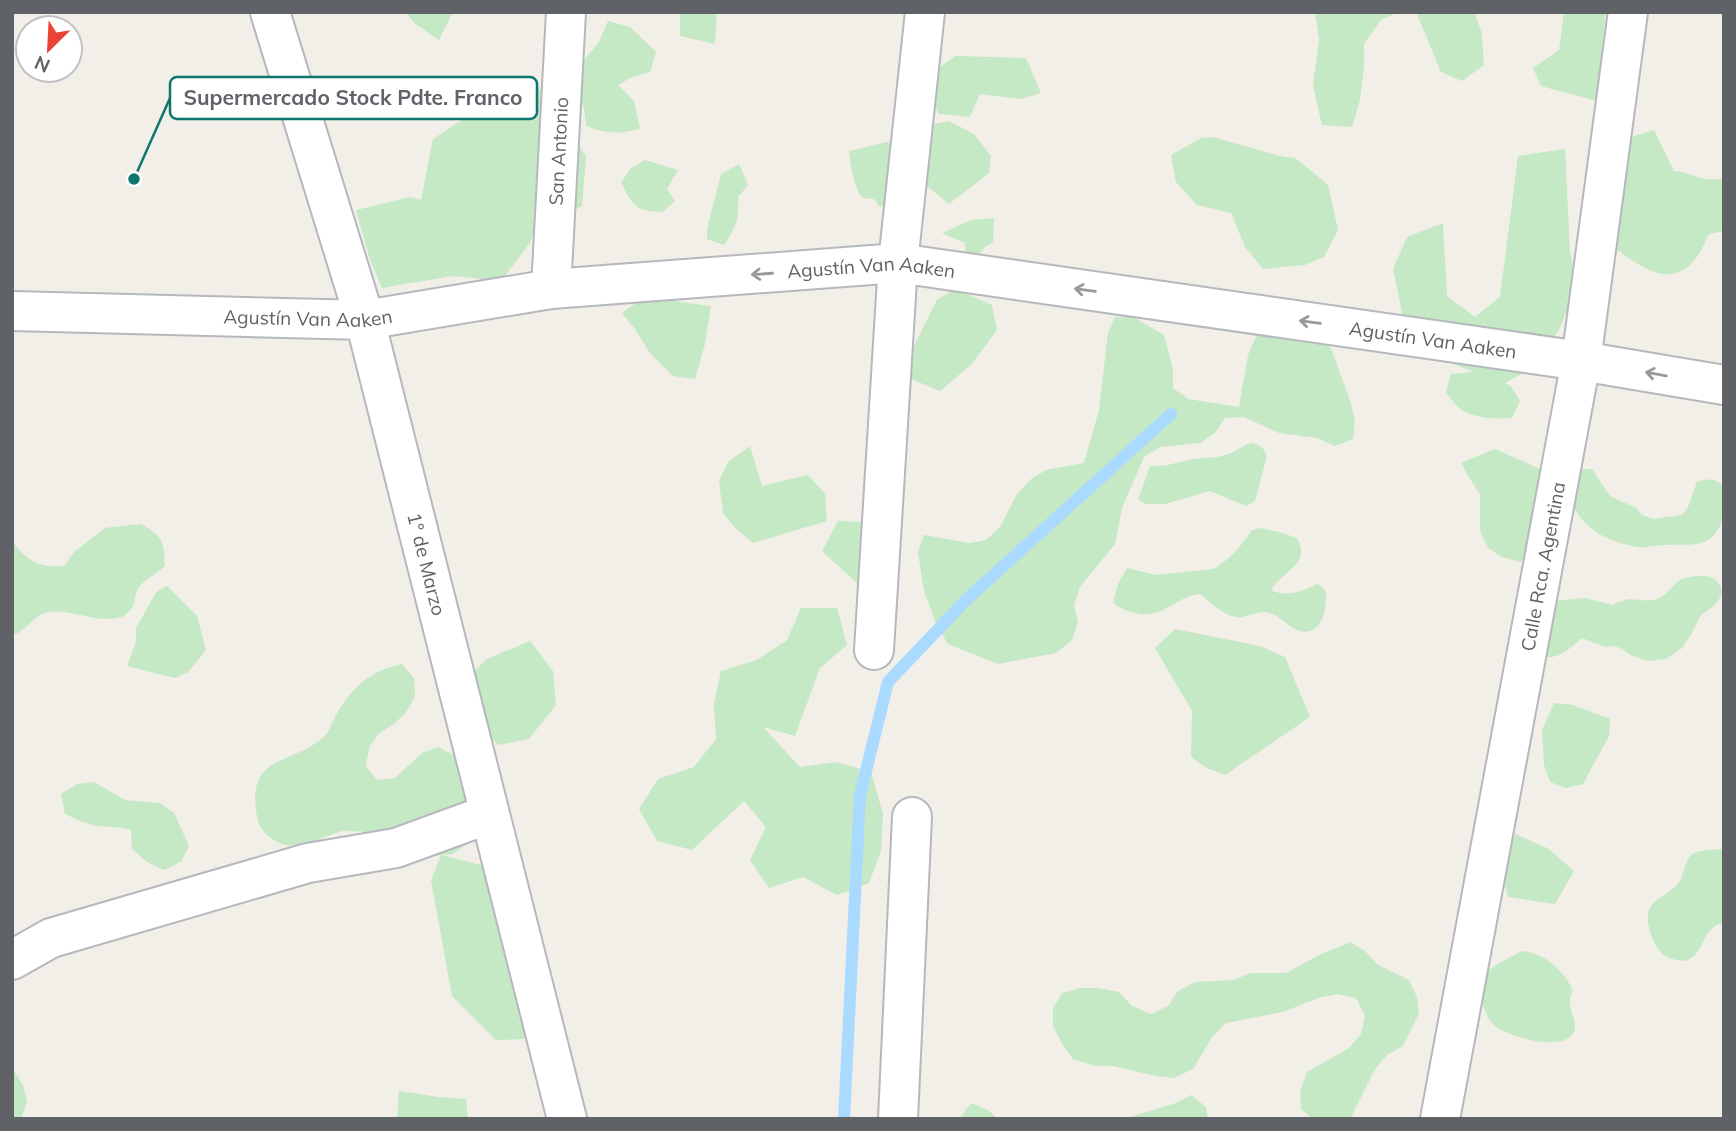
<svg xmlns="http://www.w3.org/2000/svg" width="1736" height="1131" viewBox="0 0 1736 1131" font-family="Mulish,sans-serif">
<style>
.green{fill:#c5e8c5}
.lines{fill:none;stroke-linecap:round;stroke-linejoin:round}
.stream{stroke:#aadaff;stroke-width:12}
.minor-casing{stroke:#b5b8bc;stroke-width:42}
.minor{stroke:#fff;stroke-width:38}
.oneway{stroke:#979a9d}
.labels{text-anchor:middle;stroke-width:5;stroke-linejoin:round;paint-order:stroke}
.street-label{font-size:19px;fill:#5f6368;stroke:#fff}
.leader{fill:none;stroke:#0f766e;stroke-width:2.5}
.callout-dot{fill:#0f766e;stroke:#fff;stroke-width:2.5}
.callout{fill:#fff;stroke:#0f766e;stroke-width:2.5}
.callout-label{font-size:21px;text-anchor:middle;font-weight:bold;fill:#5f6368}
</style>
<rect width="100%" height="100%" fill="#f1efe8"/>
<g class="green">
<path d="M406,12h47l-14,28 -25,-17z"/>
<path d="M680,12h37l-2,32 -35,-8z"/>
<path d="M1315,12h83l-17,8 -17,24v24l-4,32 -8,27 -30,-2 -9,-39 6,-47z"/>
<path d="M1416,12h58l8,22 2,31 -22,16 -21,-9z"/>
<path d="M1564,12h42l-10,89 -55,-15 -8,-18 26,-18z"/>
<path d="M608,21l22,6 26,25 -6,20 -20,6 -12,7 16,16 6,28c-23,5 -32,5 -54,-3l-2,-18 -13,-32 28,-34z"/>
<path d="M955,56l71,2 15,35 -20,6 -41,-5 -10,23 -31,-3 -17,-34z"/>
<path d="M524,79l26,17 16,32 20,28 -4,50 -48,25 -4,12 -29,38 -48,-5 -71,12 -12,-28 -14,-50 55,-13 10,3 12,-61z"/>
<path d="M949,121l25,13 17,22 -2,17 -40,31 -23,-19 -5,-42 12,-19z"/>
<path d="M1654,130l20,41c22,2 24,12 50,7v53l-15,3c-4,8 -8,18 -13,24 -25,33 -56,8 -80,-9l2,-95 13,-17z"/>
<path d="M1213,137l67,19 15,2 14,11 19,16 10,45 -14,27 -19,8 -42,4 -18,-22 -14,-34 -34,-8 -21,-23 -5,-27 30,-17z"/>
<path d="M887,142l16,9 -5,46 -18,10 -6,-8 -12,-1c-9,-15 -11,-30 -13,-47z"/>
<path d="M1565,149l5,104 7,31 -18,46 -29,39 -25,14 6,3 9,15 -8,17c-17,1 -41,1 -55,-12 -4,-4 -8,-10 -11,-14l5,-18 23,-2 -18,-7 -49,-29 -14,-67 14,-32 36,-14 4,73 28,21 25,-20 18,-141z"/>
<path d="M645,160l33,10 -11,19 8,12 -13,11c-28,-1 -28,-6 -41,-29l9,-14z"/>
<path d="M739,164l9,21 -10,12c1,23 -1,29 -14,48l-17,-6v-10l14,-55z"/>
<path d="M994,218l-1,24 -9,6 -9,11 -10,-3v-13l-23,-10 29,-13z"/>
<path d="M955,289l37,16 5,25 -25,34 -32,27 -29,-12 3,-33 23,-46z"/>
<path d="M644,297l67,9 -6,38 -10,35 -22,-3 -23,-23 -15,-24 -13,-16z"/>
<path d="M1115,317h18l31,18 9,34v19l15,11 51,8 9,-52 7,-16 9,-16 62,12 25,68 4,17 -2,19 -18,7 -18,-8 -38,-5 -35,-16 -19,1 -10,15 -15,10 -40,4 -16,10 -22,51 -7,36 -35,43 -6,18 4,17 -6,18 -16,13 -58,11 -50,-20 -11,-18 -13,-35 -6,-39 6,-17 46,8 16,-3 14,-13 17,-33 14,-15 15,-9 38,-7 15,-53 9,-77z"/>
<path d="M1253,443l9,4 5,9 -12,45 -9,5 -36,-15 -45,13h-19l-8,-4 12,-34c14,1 26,-3 39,-6 13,-3 27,-1 39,-6 10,-3 15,-10 25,-11z"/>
<path d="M750,446l12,40 46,-11 17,19 2,27 -74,22 -17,-14 -13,-16 -4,-32 9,-19z"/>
<path d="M1495,449l56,25 -15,78 -16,10 -18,-5 -14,-9 -8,-17v-37l-10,-15 -9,-16z"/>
<path d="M1581,469h11l18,27 26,12 6,7 11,4 29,-4 6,-8 9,-25c10,-4 23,-4 27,8 0,16 1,40 -16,50 -13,7 -29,4 -43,5 -9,0 -18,3 -27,2 -25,-4 -51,-15 -63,-38 -3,-5 -5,-9 -5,-15 1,-8 8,-17 11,-25z"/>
<path d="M838,521l45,2 6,49 -30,13 -37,-34z"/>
<path d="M141,524c22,12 23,18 24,42 -8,7 -19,13 -26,21 -7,10 0,18 -14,28 -18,12 -55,-7 -76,-3 -15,2 -23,20 -37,23v-94c15,20 27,27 52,25l10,-14 31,-24z"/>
<path d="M1261,528l18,4 18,6c15,26 -15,33 -26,52 16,8 32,1 46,-6l8,5c4,20 -5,54 -32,39 -8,-5 -14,-12 -24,-15 -9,-3 -17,2 -27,4 -16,2 -30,-14 -42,-23 -26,2 -37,28 -68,18 -8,-2 -13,-4 -19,-10l5,-18 9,-16 29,7 57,-6c17,-9 28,-23 39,-39z"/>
<path d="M1696,576h10l9,3 6,8v9l-6,9 -15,11 -8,17 -10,15 -16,11 -18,2 -18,-6 -7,-6 -9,-3 -9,1 -23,-9c-12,10 -22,21 -38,19l11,-56 30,-3 28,7c20,-12 26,-1 44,-6 10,-3 15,-14 23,-19 5,-3 11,-3 16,-4z"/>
<path d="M167,586l30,30 9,34 -18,22 -13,6 -48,-12 9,-24v-14l21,-37z"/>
<path d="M801,608h36l10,37 -27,23 -25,68 -32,-9 37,40 36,-5 35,10 12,42 -2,37 -12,32 -32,12 -34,-18 -34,11 -19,-28 16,-33 -22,-26 -52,49 -35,-9 -18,-32 19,-30 36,-12 22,-28 -2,-35 7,-33 36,-11 30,-20z"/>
<path d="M1175,629l85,17 25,11 25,60 -85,58 -18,-7 -16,-11 1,-46 -37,-63z"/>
<path d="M530,641l23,30 3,34 -27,34 -31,6 -11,-12 -23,-52 23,-22z"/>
<path d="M402,664l12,14 1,18 -8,15 -13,13 -16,10 -9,14 -3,18 11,14 18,-2 27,-25 16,-6 16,8 11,13 11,55 -8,20 -15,11 -12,1 48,12 39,172 -32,1 -44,-44 -21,-116 10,-25 -45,3 -16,-9 -16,-17c-6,0 -15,-2 -21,-1 -14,3 -43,18 -57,14 -13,-3 -27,-14 -29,-28 -11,-64 32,-50 67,-80 5,-5 7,-12 10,-18 16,-30 35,-48 68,-55z"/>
<path d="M1554,703l19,2 37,14 -1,17 -26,48 -17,4 -16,-6 -6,-17 -2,-35z"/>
<path d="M94,782l31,18 35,3 14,10 15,33 -8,16 -17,8 -17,-8 -15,-13 -1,-19c-14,-4 -21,-2 -34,-4 -11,-2 -21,-7 -32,-12l-4,-20 16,-10z"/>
<path d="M1515,834l34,15 25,22 -19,33 -47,-7 -8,-29z"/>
<path d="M1724,849v73c-19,6 -18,19 -28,32 -2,2 -7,5 -9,7 -7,-1 -16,-1 -22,-5 -11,-7 -23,-38 -14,-50 7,-10 22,-14 29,-25 4,-8 5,-20 11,-26 7,-6 24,-5 33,-6z"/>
<path d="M1351,942l15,10 12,13 31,15 8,17 2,16 -16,33 -16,9 -12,14 -25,50h-37l-12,-10 -1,-18 7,-19 42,-24 12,-14 4,-18 -9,-18 -19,-4 -19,4 -35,14 -57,11 -14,14 -19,32 -19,9 -18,-2 -43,-10h-18l-22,-7 -11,-15 -9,-18v-18l9,-15 18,-5h19l20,4 13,14 19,8 17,-8 10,-15 17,-9 38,-2 18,-7h35l33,-18z"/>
<path d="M1522,951c24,3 40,18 51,39 -9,19 6,29 1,42 -9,20 -62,6 -76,-4 -10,-7 -13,-17 -17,-28 -2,-7 -1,-20 4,-26 7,-9 27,-17 37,-23z"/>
<path d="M12,1068l11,17 4,17 -6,17h-9z"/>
<path d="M399,1091l40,6 27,2 2,20h-71z"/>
<path d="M1191,1095l15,12 2,12h-85l53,-16z"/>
<path d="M971,1103l17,7 10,9h-39z"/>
</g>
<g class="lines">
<path class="stream" d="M844,1119l16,-324 28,-113 79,-83 204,-185"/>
<g class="minor-casing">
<g id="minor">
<path id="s1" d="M270,12l95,308 202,799"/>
<path id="s2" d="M551,289l15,-277"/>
<path id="s3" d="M12,311l353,9 186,-31 347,-26 683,98 143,24"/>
<path d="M874,650l24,-387 27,-251"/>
<path d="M12,960l39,-22 257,-75 88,-15 93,-34"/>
<path d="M898,1119l14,-302"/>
<path id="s4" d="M1440,1119l141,-758 47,-349"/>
</g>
</g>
<use href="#minor" class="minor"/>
</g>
<defs><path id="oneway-shaft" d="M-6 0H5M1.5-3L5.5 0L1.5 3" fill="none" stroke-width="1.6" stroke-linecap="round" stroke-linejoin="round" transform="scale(1.75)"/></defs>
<g class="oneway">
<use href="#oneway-shaft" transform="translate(762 274) rotate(176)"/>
<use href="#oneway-shaft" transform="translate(1085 290) rotate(-172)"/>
<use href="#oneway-shaft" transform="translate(1310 322) rotate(-172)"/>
<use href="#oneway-shaft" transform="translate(1656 374) rotate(-170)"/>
</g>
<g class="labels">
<g class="street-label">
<text dy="7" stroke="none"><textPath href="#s2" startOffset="138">San Antonio</textPath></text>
<text dy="7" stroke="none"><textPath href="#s3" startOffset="863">Agustín Van Aaken</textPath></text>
<text dy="7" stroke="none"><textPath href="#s3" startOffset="296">Agustín Van Aaken</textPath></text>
<text dy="7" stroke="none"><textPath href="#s3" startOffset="1430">Agustín Van Aaken</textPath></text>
<text dy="7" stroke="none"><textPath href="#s1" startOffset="574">1° de Marzo</textPath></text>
<text dy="7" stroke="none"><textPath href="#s4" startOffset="562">Calle Rca. Agentina</textPath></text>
</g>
</g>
<path class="leader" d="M134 179L170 98"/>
<circle class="callout-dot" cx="134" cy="179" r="7"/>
<rect class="callout" x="170" y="77" width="367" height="42" rx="7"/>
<g class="callout-label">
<text x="353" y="105">Supermercado Stock Pdte. Franco</text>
</g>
<rect width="1736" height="1131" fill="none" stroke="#5f6368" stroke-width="28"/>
<g transform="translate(49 49) rotate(204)"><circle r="33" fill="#ffffff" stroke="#bfc1c3" stroke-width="2"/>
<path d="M0-5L12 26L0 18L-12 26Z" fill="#ea4335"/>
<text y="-10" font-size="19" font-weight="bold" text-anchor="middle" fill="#5f6368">N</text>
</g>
</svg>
